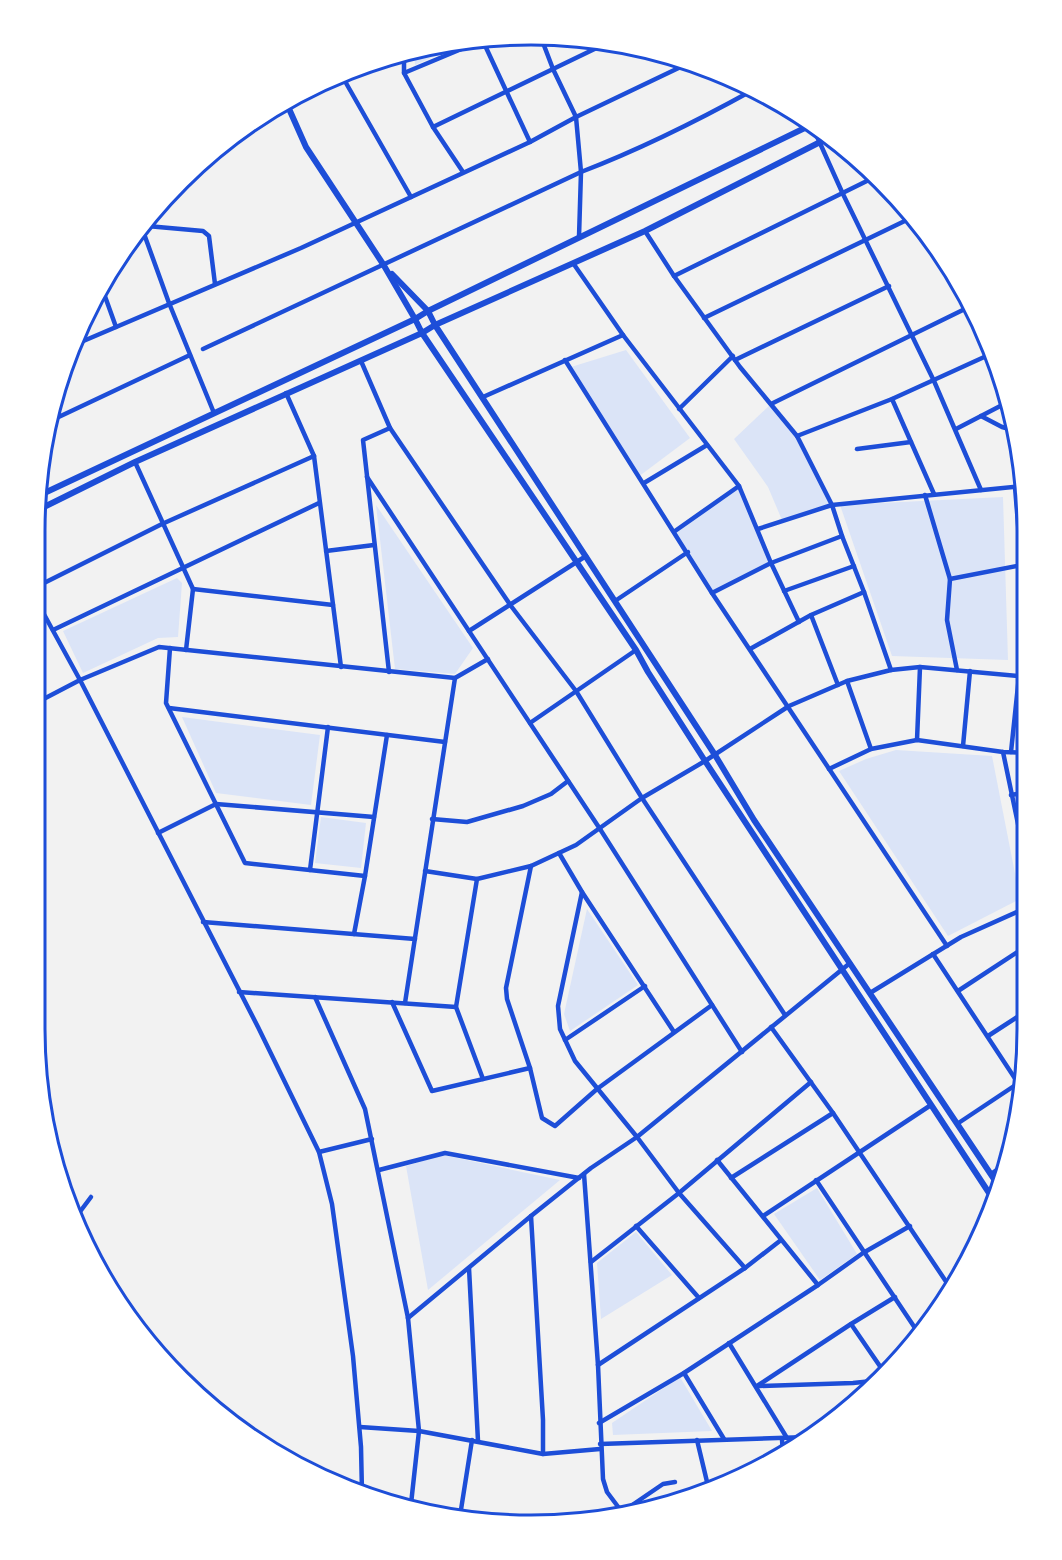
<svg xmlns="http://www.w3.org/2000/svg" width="1062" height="1560" viewBox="0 0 1062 1560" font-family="'PT Sans Narrow',sans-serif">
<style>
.green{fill:#dbe4f7}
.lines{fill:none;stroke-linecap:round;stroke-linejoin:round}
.minor{stroke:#1d4ed8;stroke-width:4.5}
.secondary{stroke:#1d4ed8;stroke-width:6}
.rim{fill:none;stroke:#1d4ed8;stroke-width:3}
</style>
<rect width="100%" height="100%" fill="#f2f2f2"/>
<g class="green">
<path d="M471,40l-56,25 -1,-15 20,-6z"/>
<path d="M626,350l64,88 -52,39 -67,-110z"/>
<path d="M771,404l26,32 35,69 -50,15 -14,-33 -34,-48z"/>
<path d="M739,486l32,77 -59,30 -37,-62z"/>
<path d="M1003,497l5,163 -116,-4 -52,-151z"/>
<path d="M376,505l97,143 -18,26 -60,-5z"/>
<path d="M177,578l5,5 -4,54 -20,1 -75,35 -20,-42z"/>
<path d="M182,717l138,18 -9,70 -95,-12z"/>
<path d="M896,750l96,6 28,143 -72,37 -109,-165 27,-12z"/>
<path d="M321,817l45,6 -5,45 -46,-5z"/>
<path d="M587,909l51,76 -68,46 -6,-17z"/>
<path d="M443,1155l117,25 -132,110 -22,-124z"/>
<path d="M817,1188l40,66 -37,26 -46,-66z"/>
<path d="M636,1232l36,43 -71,44 -4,-56z"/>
<path d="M680,1377l32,54 -99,4 -1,-12z"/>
</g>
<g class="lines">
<g class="minor">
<path d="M540,35l13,34 23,48 5,55 -2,65"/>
<path d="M482,39l48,103"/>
<path d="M404,53v20l29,54 30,45"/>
<path d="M347,71l-1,12 65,114"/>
<path d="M404,73l79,-33"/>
<path d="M810,121l32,71 92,189 47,109"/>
<path d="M433,127l176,-85"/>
<path d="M147,226l56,5 6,5 6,48"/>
<path d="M143,231l26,72 45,110"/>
<path d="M645,231l29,45 66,91 57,69 35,69 10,31 22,56 27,78"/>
<path d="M573,263l50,72 116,151 32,77 28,59"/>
<path d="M674,276l203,-100"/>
<path d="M102,288l14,39"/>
<path d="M704,318l209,-101"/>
<path d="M74,345l227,-97 229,-106 46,-25 113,-54"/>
<path d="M203,349l378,-177c60,-23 116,-51 172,-82"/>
<path d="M565,360l147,233 235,353"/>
<path d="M735,360l154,-74"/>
<path d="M361,361l29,67 121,178 65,85 66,107 143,217"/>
<path d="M286,393l28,63 27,211"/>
<path d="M483,397l140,-62"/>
<path d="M892,399l42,95"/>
<path d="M771,404l200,-98"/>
<path d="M679,409l54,-53"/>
<path d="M981,416l21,11 15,4"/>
<path d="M48,422l142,-67"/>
<path d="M956,429l52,-27"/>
<path d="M797,436l95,-37 101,-46"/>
<path d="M857,449l54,-7"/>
<path d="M135,462l58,127 -7,61"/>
<path d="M367,477l233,352 142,223"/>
<path d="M644,483l63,-38"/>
<path d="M925,495l25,84 -3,41 10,50"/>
<path d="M758,529l74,-24 191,-19"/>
<path d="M675,531l64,-45"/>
<path d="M326,551l48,-6"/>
<path d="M950,579l72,-14"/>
<path d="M34,588l128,-64 152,-68"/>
<path d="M193,589l140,16"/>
<path d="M784,591l70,-25"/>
<path d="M712,593l59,-30 71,-27"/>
<path d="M34,596l46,84 178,347 61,125 13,52 21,152 8,91 1,46"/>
<path d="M615,601l73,-49"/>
<path d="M811,615l27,70"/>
<path d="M53,630l266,-127"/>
<path d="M469,631l117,-75"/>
<path d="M170,648l-4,55 79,160 120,13"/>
<path d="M750,649l61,-34 53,-23"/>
<path d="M389,672l-26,-232 27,-12"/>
<path d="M847,681l24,68"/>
<path d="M34,704l46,-24 79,-33 296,31 33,-19"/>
<path d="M169,708l276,34"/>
<path d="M530,723l106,-73"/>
<path d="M917,740l3,-73"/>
<path d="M963,746l7,-75"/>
<path d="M1003,752l25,120"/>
<path d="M1011,752l8,-76 3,-103 -7,-86"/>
<path d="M829,769l42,-20 46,-9 86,12 25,1"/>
<path d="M1011,795l17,-3"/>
<path d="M432,819l35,3 56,-16 28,-12 17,-13"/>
<path d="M158,833l58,-29 158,13"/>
<path d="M559,853l23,39 92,140"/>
<path d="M531,866l-25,122 1,11 23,69 12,50 13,8 42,-37 115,-84"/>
<path d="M310,870l18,-143"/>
<path d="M425,871l52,8 54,-13 45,-21 66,-47 63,-37 84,-55 58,-25 44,-11 29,-3 108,10"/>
<path d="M477,879l-21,128 27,72"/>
<path d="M582,892l-24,114 2,23 15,32 62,76 42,56 66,75"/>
<path d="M203,922l212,17"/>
<path d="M354,934l11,-58 22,-141"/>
<path d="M933,954l85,129"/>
<path d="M958,991l70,-46"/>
<path d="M239,992l217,15"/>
<path d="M870,993l91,-56 67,-30"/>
<path d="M315,997l50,112 43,209 11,113 -8,73"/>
<path d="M392,1002l40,89 98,-23"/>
<path d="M405,1003l50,-325"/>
<path d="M771,1027l62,86 116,173"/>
<path d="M988,1036l40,-26"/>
<path d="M565,1040l80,-54"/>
<path d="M957,1124l66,-44"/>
<path d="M319,1152l53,-13"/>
<path d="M717,1160l101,125"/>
<path d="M379,1170l66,-17 134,25"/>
<path d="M584,1174l14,191 5,114 4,13 18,24"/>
<path d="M991,1174l14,-10"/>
<path d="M731,1178l102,-65"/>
<path d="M816,1180l101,151"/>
<path d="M74,1215l5,-2 12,-16"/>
<path d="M531,1216l12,204v34"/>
<path d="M763,1216l168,-111"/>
<path d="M636,1226l63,72"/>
<path d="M591,1262l88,-69 132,-111"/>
<path d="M469,1268l9,173"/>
<path d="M408,1318l123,-102 60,-48 46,-31 213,-174"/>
<path d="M851,1324l35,51"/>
<path d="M729,1343l58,95"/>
<path d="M598,1365l147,-97 36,-28"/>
<path d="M684,1373l40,66"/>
<path d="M757,1386l94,-62 44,-27"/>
<path d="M759,1386l94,-3 29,-3"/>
<path d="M599,1423l85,-50 134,-88 45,-32 47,-27"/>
<path d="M360,1427l59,4 124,23 57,-5"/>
<path d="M782,1439l1,17"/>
<path d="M697,1440l11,46"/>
<path d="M600,1444l208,-7"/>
<path d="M622,1512l41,-28 12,-2"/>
<path d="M460,1516l12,-76"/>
</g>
<g class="secondary">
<path d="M830,137l-185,94 -210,94 280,430 39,65 244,365"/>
<path d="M392,274l36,37 7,14 -13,8 -7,-14 13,-8 385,-187"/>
<path d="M38,496l377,-177 -32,-55 -77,-117 -20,-45"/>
<path d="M36,511l99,-49 287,-129 214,317 12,22 57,89 288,438"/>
</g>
</g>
<path d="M0 0H1062V1560H0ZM531 45H531A486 486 0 0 1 1017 531V1029A486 486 0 0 1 531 1515H531A486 486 0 0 1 45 1029V531A486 486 0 0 1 531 45Z" fill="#fff" fill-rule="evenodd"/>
<path class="rim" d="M531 45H531A486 486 0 0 1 1017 531V1029A486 486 0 0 1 531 1515H531A486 486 0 0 1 45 1029V531A486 486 0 0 1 531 45Z"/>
</svg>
